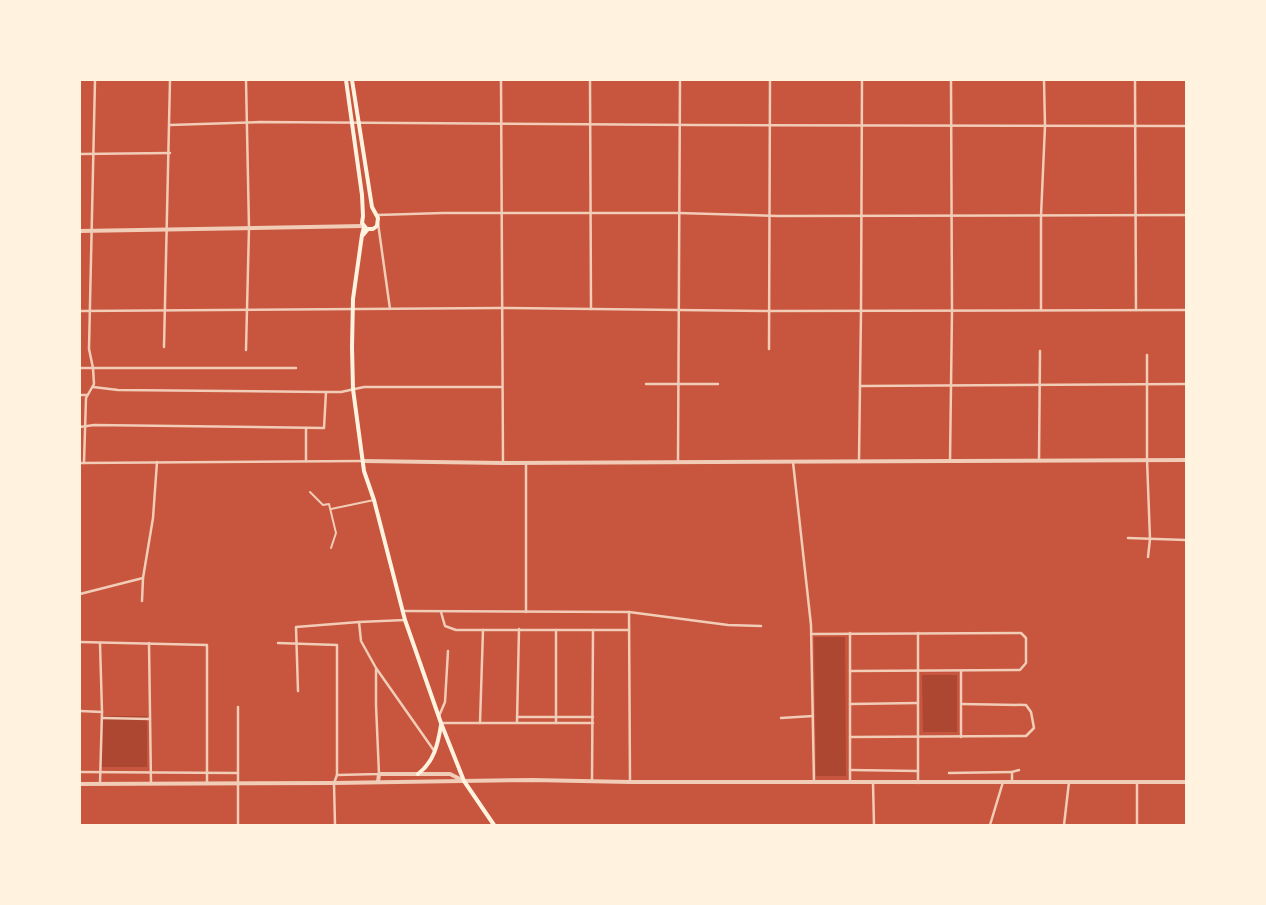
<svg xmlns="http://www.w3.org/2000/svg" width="1266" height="905" viewBox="0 0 1266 905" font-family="'Space Grotesk',sans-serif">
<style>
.green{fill:#ae4732}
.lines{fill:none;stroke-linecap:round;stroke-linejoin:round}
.pedestrian{stroke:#f1ccb7;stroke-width:2}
.minor{stroke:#f1ccb7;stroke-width:2.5}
.tertiary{stroke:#f1ccb7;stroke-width:4}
.secondary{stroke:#fff3e0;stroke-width:4}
</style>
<rect width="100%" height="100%" fill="#c8553d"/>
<g class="green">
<path d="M845,637l1,139h-30l-2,-139z"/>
<path d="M922,675h35v57h-34z"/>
<rect x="102" y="716" width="45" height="51"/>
</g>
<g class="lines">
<g class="pedestrian">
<path d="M310,492l13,13 6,-1 7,29 -5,15"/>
<path d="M331,509l43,-9"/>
</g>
<g class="minor">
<path d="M501,80l2,383"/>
<path d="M590,80l1,229"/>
<path d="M1135,80l1,230"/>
<path d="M170,125l90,-3 434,3 492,1"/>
<path d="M80,154l90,-1"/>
<path d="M377,215l66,-2h236l100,3 407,-1"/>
<path d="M378,223l12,86"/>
<path d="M1041,310v-94l4,-90 -1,-46"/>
<path d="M80,311l420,-3 269,3 417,-1"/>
<path d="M164,347l6,-267"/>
<path d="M769,349l1,-269"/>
<path d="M246,350l3,-122 -3,-148"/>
<path d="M1147,355v104l3,80 -2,18"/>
<path d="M80,368h216"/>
<path d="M646,384h72"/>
<path d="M861,386l325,-2"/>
<path d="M93,387l25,3 208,2h15l23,-5h137"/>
<path d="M80,395h7"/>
<path d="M80,427l14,-2 230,3 2,-36"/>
<path d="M306,428v33"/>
<path d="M859,460l2,-149 1,-231"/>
<path d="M1039,460l1,-109"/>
<path d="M950,461l2,-150 -1,-231"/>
<path d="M678,462l2,-382"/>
<path d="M793,462l18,163 3,157"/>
<path d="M80,463l283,-2"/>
<path d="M84,463l2,-65 8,-14 -1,-16 -4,-19 6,-269"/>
<path d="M1128,538l58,2"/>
<path d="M80,594l63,-16 10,-60 4,-56"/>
<path d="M142,601l1,-23"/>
<path d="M403,611l226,1 99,13 33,1"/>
<path d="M441,612l4,14 11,4h173"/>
<path d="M526,612v-149"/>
<path d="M629,612l1,170"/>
<path d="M405,620l-46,2 2,19 15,27 59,84"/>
<path d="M556,630v93"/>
<path d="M850,633v149"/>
<path d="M918,633v150"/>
<path d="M811,634l210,-1 5,5v25l-6,7 -170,1"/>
<path d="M80,642l127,3v138"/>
<path d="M149,643l2,141"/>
<path d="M278,643l59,2v130l-3,8 1,42"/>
<path d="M961,671v66"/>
<path d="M298,691l-2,-64 63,-5"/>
<path d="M850,704l68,-1"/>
<path d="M238,707v118"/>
<path d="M80,711l22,1"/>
<path d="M439,716l6,-14 3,-51"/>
<path d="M517,717h76"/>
<path d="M102,718l48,1"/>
<path d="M781,718l32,-2"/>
<path d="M517,722l2,-93"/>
<path d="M441,723h152"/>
<path d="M480,723l3,-93"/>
<path d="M850,737l170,-1h6l8,-8 -3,-16 -5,-7 -65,-1"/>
<path d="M850,770l68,1"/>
<path d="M80,772l158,1"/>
<path d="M949,773l63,-1"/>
<path d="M337,775l42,-1 -3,-69v-35"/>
<path d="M592,781l1,-151"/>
<path d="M1012,782v-10l7,-2"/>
<path d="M100,783l2,-71 -2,-69"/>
<path d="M873,783l1,42"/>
<path d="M990,825l13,-43"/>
<path d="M1064,825l5,-43"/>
<path d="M1137,825v-43"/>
</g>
<g class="tertiary">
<path d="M80,231l283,-5"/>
<path d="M363,461l140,2 683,-3"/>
<path d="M378,782l1,-8h71l12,6"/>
<path d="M80,784l254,-1 198,-3 98,2h556"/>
</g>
<g class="secondary">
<path d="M346,80l16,115 1,21 -1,7 4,5"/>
<path d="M352,80l20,127 6,11 -1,8 -4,3h-5l-5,6"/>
<path d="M364,227l-2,8 -9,64 -1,48 1,42 11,82 10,29 31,120 36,103 23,58 30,44"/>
<path d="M418,774c16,-12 20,-30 23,-49"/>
</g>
</g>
<rect width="1266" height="905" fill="none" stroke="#fff3e0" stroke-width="162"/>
</svg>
